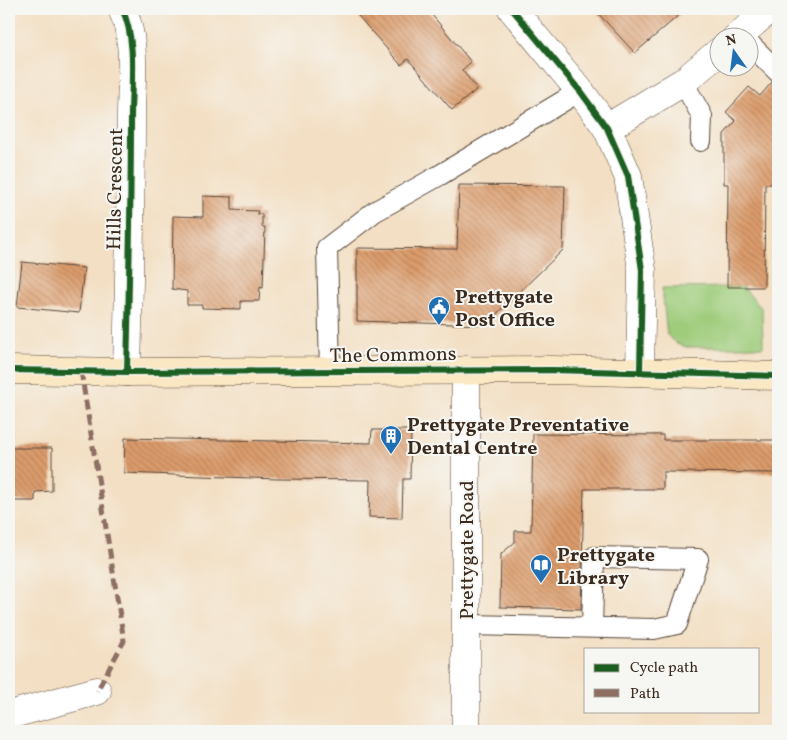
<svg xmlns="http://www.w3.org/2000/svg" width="787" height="740" viewBox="0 0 787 740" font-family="Vollkorn,serif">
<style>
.grass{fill:#9ecc7a;stroke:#6c7b4c}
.building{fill:url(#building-back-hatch)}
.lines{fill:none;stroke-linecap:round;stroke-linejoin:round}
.lane-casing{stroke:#574537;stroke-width:22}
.street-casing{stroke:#574537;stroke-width:29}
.secondary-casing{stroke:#574537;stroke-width:29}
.lane{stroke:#fff;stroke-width:20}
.street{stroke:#fff;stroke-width:28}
.secondary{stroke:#fae7c3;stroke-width:28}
.quiet{stroke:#8d6e63;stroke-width:5;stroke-dasharray:10 5;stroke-linecap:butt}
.cycleway-casing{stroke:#f6f6f2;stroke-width:9}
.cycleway{stroke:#1b5e20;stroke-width:6}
.labels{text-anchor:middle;stroke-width:4;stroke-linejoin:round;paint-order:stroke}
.street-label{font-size:20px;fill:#3b2a1e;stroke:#f6f6f2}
.poi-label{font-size:20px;font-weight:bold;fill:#3b2a1e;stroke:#f6f6f2;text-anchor:start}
</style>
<defs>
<pattern id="building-back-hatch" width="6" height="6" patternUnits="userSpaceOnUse" patternTransform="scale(1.25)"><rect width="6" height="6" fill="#dc9c6c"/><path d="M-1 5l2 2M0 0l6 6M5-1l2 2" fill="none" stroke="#b47f58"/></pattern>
</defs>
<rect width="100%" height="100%" fill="#f6f6f2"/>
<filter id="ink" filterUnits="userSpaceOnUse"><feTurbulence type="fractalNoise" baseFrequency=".02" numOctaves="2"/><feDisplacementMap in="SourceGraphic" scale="10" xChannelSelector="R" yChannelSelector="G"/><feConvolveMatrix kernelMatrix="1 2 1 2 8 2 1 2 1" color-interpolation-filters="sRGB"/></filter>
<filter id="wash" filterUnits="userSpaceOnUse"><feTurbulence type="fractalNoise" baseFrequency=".0096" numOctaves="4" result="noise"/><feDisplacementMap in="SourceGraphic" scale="20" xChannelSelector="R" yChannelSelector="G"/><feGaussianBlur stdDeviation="1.12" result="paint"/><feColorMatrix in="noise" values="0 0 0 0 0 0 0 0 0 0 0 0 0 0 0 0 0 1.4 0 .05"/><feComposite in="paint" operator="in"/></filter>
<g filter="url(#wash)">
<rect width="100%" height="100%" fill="#f3dfc3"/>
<path class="grass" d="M743,287l19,22 1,38h-77l-10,-4 -9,-8 -5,-47z"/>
<g id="blocks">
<g class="building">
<path d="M352,9h75l44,53 -9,8 15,19 -25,21 -44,-51 -7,6z"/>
<path d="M594,9h92l-51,44z"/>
<path d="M772,82l6,2v100h-13l-1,103h-37l1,-103h-4v-50l12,-13 -10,-9 23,-25 11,9z"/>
<path d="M459,185l106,1 -2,64 -78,75 -128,-4v-73l100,1z"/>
<path d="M203,196l29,1v13l26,1 -1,3h5v13h3l-2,61 -3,-1 -1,14h-18v8l-39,-1v-3h-15v-14l-15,-2 1,-73 30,1z"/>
<path d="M22,262l62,6 -5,45 -62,-6z"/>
<path d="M372,430h39l-1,49h-7l-1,39 -33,-1 1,-37 -93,-1 -153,-6 1,-35 246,5z"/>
<path d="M533,434l130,1v5h115v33l-115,-1v17h-79l-3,120 -81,-2 1,-53 14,-12v-11h16z"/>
<path d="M9,448h43v43l-17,1v9h-26z"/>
</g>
</g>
</g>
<g filter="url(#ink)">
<use href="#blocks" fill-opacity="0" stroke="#574537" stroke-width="1"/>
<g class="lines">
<g class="lane-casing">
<g id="lane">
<path d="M750,44l28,28"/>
<path d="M683,82l19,34 -1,25"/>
<path d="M330,371l-3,-123 47,-36 66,-37 140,-84"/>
<path d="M466,625l188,4 23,-5 21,-65 -104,-2 -2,70"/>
</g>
</g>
<g class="street-casing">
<g id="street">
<path d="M122,9c15,30 9,75 9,108 0,85 -2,170 -4,255"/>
<path d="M512,9l68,82 27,37 21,48 14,94 -2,102"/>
<path d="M736,38l34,-29"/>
<path d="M607,128l76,-46 37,-31"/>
<path d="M466,370v361"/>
<path d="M9,715l88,-24"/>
</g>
</g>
<g class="secondary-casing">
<path id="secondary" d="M9,370l118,2 425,-2 226,6"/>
</g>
<use href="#lane" class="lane"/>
<use href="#street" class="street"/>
<use href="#secondary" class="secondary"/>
<path class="quiet" d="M81,371l43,270 -27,50"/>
<g class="cycleway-casing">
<g id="cycleway">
<path d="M122,9c15,30 9,75 9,108 0,85 -2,170 -4,255"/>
<path d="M512,9l68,82 27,37 21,48 14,94 -2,102"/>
<path d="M9,370l118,2 425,-2 226,6"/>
</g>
</g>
<use href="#cycleway" class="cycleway"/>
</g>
</g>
<defs>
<g id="civic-pin" transform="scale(1.125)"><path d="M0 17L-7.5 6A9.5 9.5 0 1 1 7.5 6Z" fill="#1f6fb2" stroke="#f6f6f2"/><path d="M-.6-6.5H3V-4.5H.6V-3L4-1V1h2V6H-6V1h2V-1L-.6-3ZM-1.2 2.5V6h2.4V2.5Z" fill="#fff"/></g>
<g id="building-pin" transform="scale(1.125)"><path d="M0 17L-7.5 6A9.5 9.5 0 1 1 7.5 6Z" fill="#1f6fb2" stroke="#f6f6f2"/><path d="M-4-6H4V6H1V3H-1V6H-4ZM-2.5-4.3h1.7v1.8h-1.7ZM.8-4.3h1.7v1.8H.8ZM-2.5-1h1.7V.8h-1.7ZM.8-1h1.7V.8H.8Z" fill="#fff"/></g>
<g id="library-pin" transform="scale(1.125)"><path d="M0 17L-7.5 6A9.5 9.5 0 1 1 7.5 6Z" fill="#1f6fb2" stroke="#f6f6f2"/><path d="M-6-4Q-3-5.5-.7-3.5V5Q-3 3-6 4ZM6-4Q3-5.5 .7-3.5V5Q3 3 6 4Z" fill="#fff"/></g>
</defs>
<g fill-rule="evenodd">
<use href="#civic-pin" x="439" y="307"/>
<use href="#building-pin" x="391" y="436"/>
<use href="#library-pin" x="541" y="565"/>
</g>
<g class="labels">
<g class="street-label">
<text transform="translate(114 189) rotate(-89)" y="7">Hills Crescent</text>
<text transform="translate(393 354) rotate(-1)" y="7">The Commons</text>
<text transform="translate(466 550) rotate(-90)" y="7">Prettygate Road</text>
</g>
<g class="poi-label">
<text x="455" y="303">Prettygate<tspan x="455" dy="23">Post Office</tspan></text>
<text x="407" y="431">Prettygate Preventative<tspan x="407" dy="23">Dental Centre</tspan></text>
<text x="557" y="561">Prettygate<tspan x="557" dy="23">Library</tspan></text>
</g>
</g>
<rect width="787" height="740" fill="none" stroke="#f6f6f2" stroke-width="30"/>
<rect x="584" y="648" width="175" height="65" fill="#f6f6f2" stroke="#aba49d"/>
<rect x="594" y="664" width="25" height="8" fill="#1b5e20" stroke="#aba49d"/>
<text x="630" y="672" font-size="15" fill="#3b2a1e">Cycle path</text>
<rect x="594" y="689" width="25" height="8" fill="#8d6e63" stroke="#aba49d"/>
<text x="630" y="698" font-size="15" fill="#3b2a1e">Path</text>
<g transform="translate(734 52) rotate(346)"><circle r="24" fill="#f6f6f2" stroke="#aba49d"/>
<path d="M0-4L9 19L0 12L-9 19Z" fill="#1f6fb2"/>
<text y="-8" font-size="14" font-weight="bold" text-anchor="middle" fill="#3b2a1e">N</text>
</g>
</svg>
